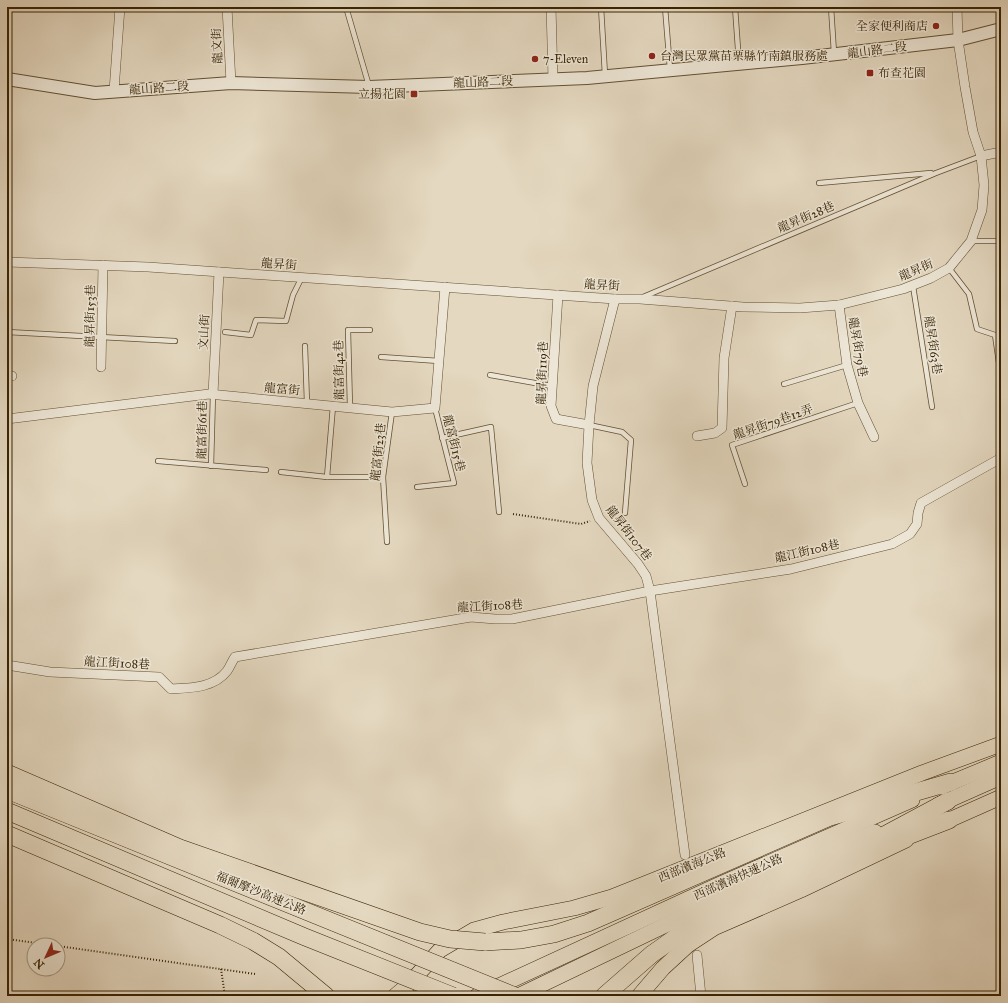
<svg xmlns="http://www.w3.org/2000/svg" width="1008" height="1003" viewBox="0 0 1008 1003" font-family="'IM FELL Great Primer','Noto Serif TC',serif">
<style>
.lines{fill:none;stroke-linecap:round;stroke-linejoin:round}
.service-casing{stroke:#635032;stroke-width:6}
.minor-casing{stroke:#635032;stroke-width:10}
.tertiary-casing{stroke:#635032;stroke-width:14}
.primary-casing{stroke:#382303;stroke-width:16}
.trunk-casing{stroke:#382303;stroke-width:16}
.motorway-casing{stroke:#382303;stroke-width:18}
.path{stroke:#382303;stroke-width:2;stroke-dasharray:1 2;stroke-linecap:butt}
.service{stroke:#ede6d6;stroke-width:4.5}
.minor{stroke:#ede6d6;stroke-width:9}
.tertiary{stroke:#ede6d6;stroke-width:12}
.primary{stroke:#e4d8c0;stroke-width:15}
.trunk{stroke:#e4d8c0;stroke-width:15}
.motorway{stroke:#e4d8c0;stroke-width:17}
.motorway-bridge-casing{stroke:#382303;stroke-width:18;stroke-linecap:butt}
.motorway-bridge{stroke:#e4d8c0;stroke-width:17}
.poi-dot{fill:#8f2418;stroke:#ede6d6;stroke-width:1.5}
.labels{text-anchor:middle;stroke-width:3;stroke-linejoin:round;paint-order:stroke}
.poi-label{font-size:12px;fill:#382303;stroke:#ede6d6;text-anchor:start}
.street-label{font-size:12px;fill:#382303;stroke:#ede6d6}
</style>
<rect width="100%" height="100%" fill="#e4d8c0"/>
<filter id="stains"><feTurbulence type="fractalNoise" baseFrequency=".005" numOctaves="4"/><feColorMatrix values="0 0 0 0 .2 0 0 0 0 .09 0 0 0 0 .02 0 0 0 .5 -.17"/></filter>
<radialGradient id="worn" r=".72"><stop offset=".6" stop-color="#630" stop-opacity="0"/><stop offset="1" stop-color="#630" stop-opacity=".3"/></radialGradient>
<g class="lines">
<g class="service-casing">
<g id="service">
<path d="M346,7l23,79"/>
<path d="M601,7l4,68"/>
<path d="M665,7l5,62"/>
<path d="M735,7l4,56"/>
<path d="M831,7l3,46"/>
<path d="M819,183l112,-10"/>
<path d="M971,241h30"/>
<path d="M949,268l20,26 8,35 18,6 4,28"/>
<path d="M913,286l19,121"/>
<path d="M643,297l293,-124 45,-17"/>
<path d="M7,332l168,9"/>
<path d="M225,332l26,3 5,-15 30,1 7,-26 9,-18"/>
<path d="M305,346l2,57"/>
<path d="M381,357l58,4"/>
<path d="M490,375l62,11"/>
<path d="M784,384l63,-19"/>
<path d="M350,407l-2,-77h22"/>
<path d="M589,425l33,7 9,8 -6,73"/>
<path d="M442,438l49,-11 8,85"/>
<path d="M158,461l108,9"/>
<path d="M211,466l2,-72"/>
<path d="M281,472l46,5 6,-71"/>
<path d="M327,477h56"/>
<path d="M745,484l-13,-39 126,-42"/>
<path d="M417,487l37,-4 -19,-75"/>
<path d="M387,542l-4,-65 9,-65"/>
</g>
</g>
<g class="minor-casing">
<g id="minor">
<path d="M227,7l4,76"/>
<path d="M551,7l2,72"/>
<path d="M114,91l6,-84"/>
<path d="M981,156l20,-4"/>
<path d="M7,262l141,5 467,32h25l103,8 57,1 39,-3 64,-16 28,-11 18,-10 22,-27 11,-31 2,-25 -3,-29 -8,-24 -8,-45 -7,-47 -1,-33"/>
<path d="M558,295l-7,111 5,13 33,6"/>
<path d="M615,299l-22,87 -4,39 -2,38 5,37 7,18 39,46 8,12 4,15 35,264"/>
<path d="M839,305l8,60 11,38 16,34"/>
<path d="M101,367l2,-102"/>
<path d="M7,376h5"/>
<path d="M213,394l6,-122"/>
<path d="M7,419l202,-25 183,18 43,-4 10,-121"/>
<path d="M697,436l18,-3 7,-5 2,-70 8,-52"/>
<path d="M7,665l43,7 109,5 12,12c19,-1 43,-1 56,-18 3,-4 5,-10 8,-14l236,-40 24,2h17l138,-28 141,-22 101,-25 18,-10 7,-10 1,-11 3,-10 80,-45"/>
<path d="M697,955l4,41"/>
</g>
</g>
<g class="tertiary-casing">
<path id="tertiary" d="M7,79l88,14 136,-10 138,4 218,-9 215,-20 156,-18 43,-11"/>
</g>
<g class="primary-casing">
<g id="primary">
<path d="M938,825l63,-28"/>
<path d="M395,996l13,-11 32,-35 34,-20 29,-8 71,-14 38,-11 310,-124 79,-29"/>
<path d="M639,996l24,-28 25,-23 26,-17 87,-38 105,-50"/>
</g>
</g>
<g class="trunk-casing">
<g id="trunk">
<path d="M941,787l60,-25"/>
<path d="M938,805l63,-28"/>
<path d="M477,996l241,-111 194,-85"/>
<path d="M518,996l208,-100 149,-64"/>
</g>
</g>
<g class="motorway-casing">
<g id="motorway">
<path d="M7,834l213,91 33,16 26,16 47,39"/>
<path d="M892,842l57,-22"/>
<path d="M485,942l36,-2 33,-6 34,-11 242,-106 121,-35"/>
<path d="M604,996l48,-42 27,-19 50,-25 92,-41 127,-68"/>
</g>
</g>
<g class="path">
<path d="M513,514l68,10 9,-3"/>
<path d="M7,939l44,6"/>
<path d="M58,946l197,28"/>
<path d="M221,969l4,27"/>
</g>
<use href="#service" class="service"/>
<use href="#minor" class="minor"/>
<use href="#tertiary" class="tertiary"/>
<use href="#primary" class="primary"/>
<use href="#trunk" class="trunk"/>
<use href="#motorway" class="motorway"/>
<g class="motorway-bridge-casing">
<g id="motorway-bridge">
<path d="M7,773l173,75 240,84 30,7 35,3"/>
<path d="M7,790l508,206"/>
<path d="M7,811l298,126 148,59"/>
</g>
</g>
<use href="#motorway-bridge" class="motorway-bridge"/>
</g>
<g class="poi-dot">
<circle cx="936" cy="26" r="4"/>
<circle cx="652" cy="56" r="4"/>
<circle cx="535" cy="59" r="4"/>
<rect x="866" y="69" width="8" height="8" rx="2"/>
<rect x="410" y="90" width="8" height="8" rx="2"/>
</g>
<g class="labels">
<g class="poi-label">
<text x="928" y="30" text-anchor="end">全家便利商店</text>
<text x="660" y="60">台灣民眾黨苗栗縣竹南鎮服務處</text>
<text x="543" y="63">7-Eleven</text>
<text x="878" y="77">布查花園</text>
<text x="406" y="98" text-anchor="end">立揚花園</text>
</g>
<g class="street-label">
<text transform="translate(217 46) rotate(-93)" y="4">龍文街</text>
<text transform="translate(877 50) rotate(-7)" y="4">龍山路二段</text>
<text transform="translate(483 82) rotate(-2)" y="4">龍山路二段</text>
<text transform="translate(159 88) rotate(-4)" y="4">龍山路二段</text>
<text transform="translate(806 217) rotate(-23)" y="4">龍昇街28巷</text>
<text transform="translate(279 264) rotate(4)" y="4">龍昇街</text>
<text transform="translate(916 270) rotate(-23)" y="4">龍昇街</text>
<text transform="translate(602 285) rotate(3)" y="4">龍昇街</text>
<text transform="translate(90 316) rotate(-89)" y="4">龍昇街153巷</text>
<text transform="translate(204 332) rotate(-87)" y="4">文山街</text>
<text transform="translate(933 345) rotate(81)" y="4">龍昇街63巷</text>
<text transform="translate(858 347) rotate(80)" y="4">龍昇街79巷</text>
<text transform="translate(339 370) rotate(-91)" y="4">龍富街42巷</text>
<text transform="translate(542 373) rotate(-88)" y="4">龍昇街119巷</text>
<text transform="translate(282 389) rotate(5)" y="4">龍富街</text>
<text transform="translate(773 422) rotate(-19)" y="4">龍昇街79巷12弄</text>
<text transform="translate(202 430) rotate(-89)" y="4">龍富街61巷</text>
<text transform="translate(454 443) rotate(76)" y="4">龍富街15巷</text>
<text transform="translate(378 452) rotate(-84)" y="4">龍富街23巷</text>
<text transform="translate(629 533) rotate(52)" y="4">龍昇街107巷</text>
<text transform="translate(807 551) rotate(-13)" y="4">龍江街108巷</text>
<text transform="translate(490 606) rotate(-3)" y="4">龍江街108巷</text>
<text transform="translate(117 663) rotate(3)" y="4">龍江街108巷</text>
<text transform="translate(692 865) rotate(-22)" y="4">西部濱海公路</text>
<text transform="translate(738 877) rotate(-24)" y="4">西部濱海快速公路</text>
<text transform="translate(261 893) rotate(22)" y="4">福爾摩沙高速公路</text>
</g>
</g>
<rect width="1008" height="1003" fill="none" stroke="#e4d8c0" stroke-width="24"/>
<rect x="8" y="8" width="992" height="987" fill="none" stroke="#382303" stroke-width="2"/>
<rect x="12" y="12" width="984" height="979" fill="none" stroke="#382303"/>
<g transform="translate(46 957) rotate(226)"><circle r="19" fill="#ede6d6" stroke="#a59882"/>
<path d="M0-3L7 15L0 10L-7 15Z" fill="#8f2418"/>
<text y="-6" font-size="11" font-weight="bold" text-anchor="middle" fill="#382303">N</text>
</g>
<rect width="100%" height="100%" filter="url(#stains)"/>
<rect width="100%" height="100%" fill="url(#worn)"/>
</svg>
